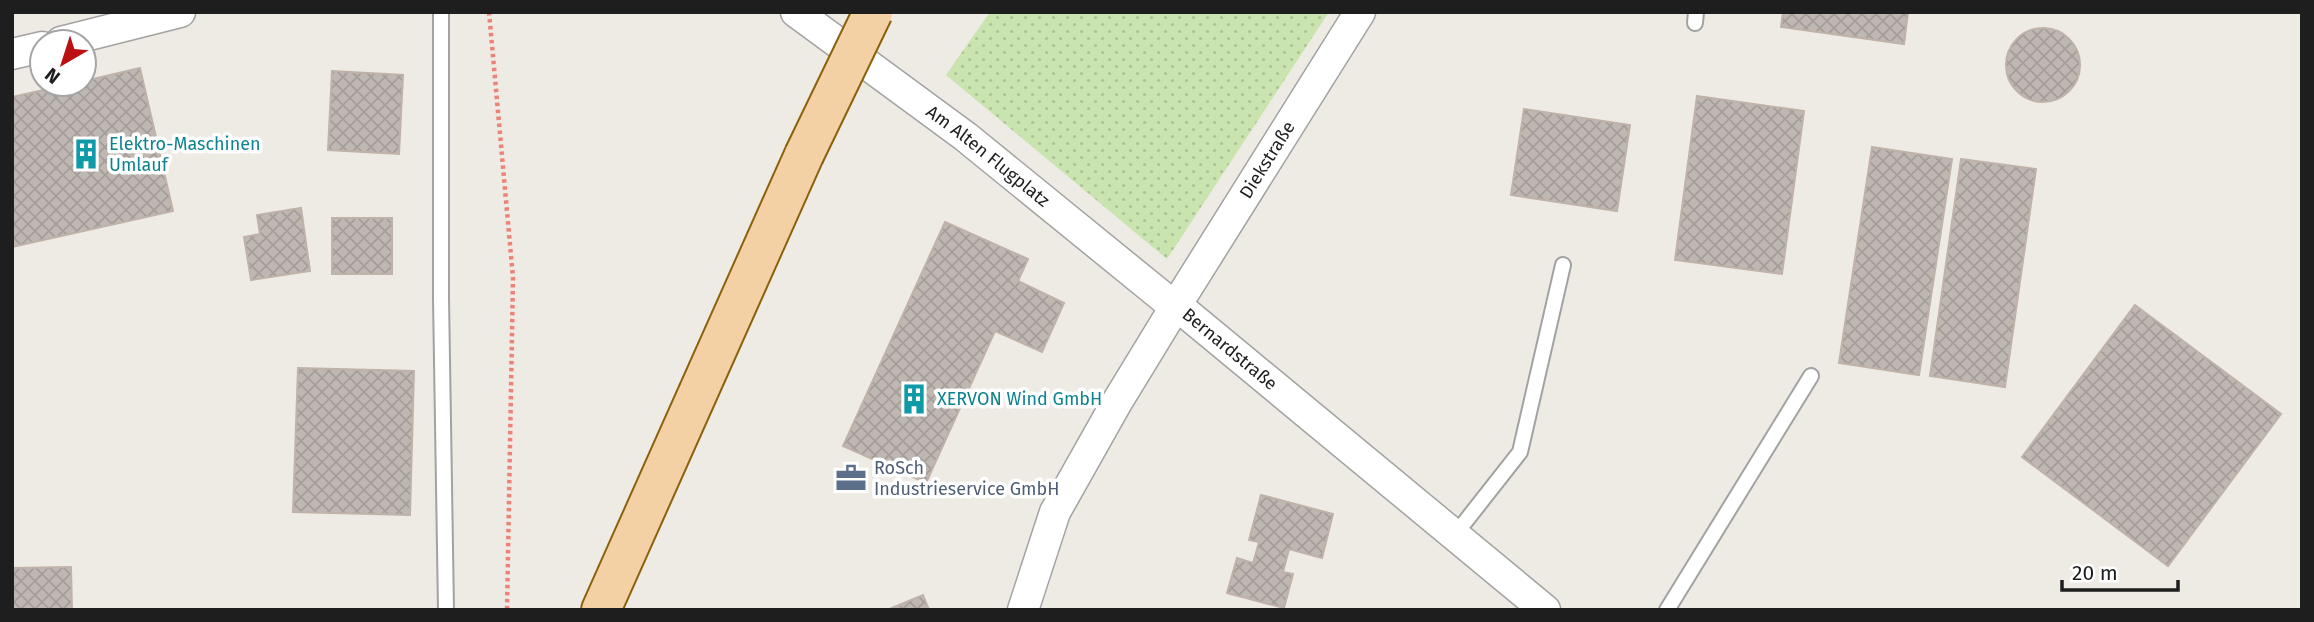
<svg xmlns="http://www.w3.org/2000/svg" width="2314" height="622" viewBox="0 0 2314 622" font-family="'Fira Sans',sans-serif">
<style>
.grass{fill:url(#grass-dots)}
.building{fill:url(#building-cross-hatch);stroke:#bfb2a9;stroke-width:2}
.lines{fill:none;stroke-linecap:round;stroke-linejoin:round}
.service-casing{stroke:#a2a2a2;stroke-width:18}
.minor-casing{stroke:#a2a2a2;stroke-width:33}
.primary-casing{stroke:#8c610d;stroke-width:42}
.path{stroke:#ee8277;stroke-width:4.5;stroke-dasharray:3.5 3.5;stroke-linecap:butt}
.service{stroke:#fff;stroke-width:14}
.minor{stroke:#fff;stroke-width:30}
.primary{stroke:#f4d1a5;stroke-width:38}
.primary-bridge-casing{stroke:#8c610d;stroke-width:42;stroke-linecap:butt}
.primary-bridge{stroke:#f4d1a5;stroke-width:38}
.labels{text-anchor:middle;stroke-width:7;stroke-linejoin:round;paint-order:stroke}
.culture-label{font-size:18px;fill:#0d838f;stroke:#fff;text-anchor:start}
.street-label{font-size:18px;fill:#1e1e1e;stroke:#fff}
.service-label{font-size:18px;fill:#4e5e75;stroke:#fff;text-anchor:start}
</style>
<defs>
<pattern id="grass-dots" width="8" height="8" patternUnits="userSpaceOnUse" patternTransform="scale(1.75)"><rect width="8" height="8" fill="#cae4af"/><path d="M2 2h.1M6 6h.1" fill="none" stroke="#adc396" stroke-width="1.8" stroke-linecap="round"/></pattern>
<pattern id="building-cross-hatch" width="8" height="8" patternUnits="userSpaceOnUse" patternTransform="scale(1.75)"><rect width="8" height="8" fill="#bfb7b2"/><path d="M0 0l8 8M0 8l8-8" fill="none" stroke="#a49d99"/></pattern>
</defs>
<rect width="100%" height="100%" fill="#eeebe5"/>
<path class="grass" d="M990,12h339l-162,247 -221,-184z"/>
<g class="building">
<path d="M1783,12h125l-4,32 -123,-17z"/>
<circle cx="2043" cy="65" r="37"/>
<path d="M140,68l33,143 -161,36v-150l58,-13h14v-3z"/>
<path d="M332,71l71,4 -4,79 -71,-4z"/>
<path d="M1697,96l107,15 -22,163 -107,-14z"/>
<path d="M1524,109l106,16 -13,86 -106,-16z"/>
<path d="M1872,147l80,12 -33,216 -80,-12z"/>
<path d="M1961,159l75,10 -31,218 -75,-11z"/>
<path d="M301,208l9,63 -59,9 -7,-43 16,-3 -3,-19z"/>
<rect x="332" y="218" width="60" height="56"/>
<path d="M945,222l83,37 -10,22 46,22 -22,49 -47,-21 -69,152 -83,-37z"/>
<path d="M2135,305l146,109 -113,152 -146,-109z"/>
<path d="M298,368l116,3 -4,144 -117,-3z"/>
<path d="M1261,495l72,19 -11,44 -33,-9 -6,23 10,2 -9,34 -57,-15 10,-35 16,5 6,-21 -10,-2z"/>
<path d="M71,567l1,43h-60v-42z"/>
<path d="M923,595l6,15h-42z"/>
</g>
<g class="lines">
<g class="service-casing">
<g id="service">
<path d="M441,12v286l5,312"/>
<path d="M1695,23l1,-11"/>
<path d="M1454,536l66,-84 43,-187"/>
<path d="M1667,610l144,-234"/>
</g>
</g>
<g class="minor-casing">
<g id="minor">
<path id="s1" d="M796,12l170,125 209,170 185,-295"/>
<path d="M61,42l119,-30"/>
<path d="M12,54l30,-7"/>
<path id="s2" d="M1023,610l32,-98 62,-110 58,-95 11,6 359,297"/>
</g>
</g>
<g class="primary-casing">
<path id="primary" d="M601,610l203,-455"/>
</g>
<path class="path" d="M489,12l24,266 -6,332"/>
<use href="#service" class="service"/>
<use href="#minor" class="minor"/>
<use href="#primary" class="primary"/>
<g class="primary-bridge-casing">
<path id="primary-bridge" d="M804,155l69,-143"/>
</g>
<use href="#primary-bridge" class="primary-bridge"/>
</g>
<defs>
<g id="building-bare" transform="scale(2.415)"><path d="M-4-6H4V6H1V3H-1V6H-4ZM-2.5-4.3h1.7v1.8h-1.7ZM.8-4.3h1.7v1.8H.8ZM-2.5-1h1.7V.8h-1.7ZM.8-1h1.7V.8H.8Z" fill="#0f9aa8" stroke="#fff" stroke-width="2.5" paint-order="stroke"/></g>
<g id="office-bare" transform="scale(2.415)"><path d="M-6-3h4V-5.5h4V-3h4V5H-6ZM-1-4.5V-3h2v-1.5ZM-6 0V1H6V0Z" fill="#5c6f8a" stroke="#fff" stroke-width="2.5" paint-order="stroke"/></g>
</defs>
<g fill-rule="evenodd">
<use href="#building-bare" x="86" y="154"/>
<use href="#building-bare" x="914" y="399"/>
<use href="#office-bare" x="851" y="478"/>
</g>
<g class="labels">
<g class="culture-label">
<text x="109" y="150">Elektro-Maschinen<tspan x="109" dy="21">Umlauf</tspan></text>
<text x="937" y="405">XERVON Wind GmbH</text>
</g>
<g class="street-label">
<text dy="6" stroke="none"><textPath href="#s1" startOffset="240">Am Alten Flugplatz</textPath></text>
<text dy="6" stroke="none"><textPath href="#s1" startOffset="654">Diekstraße</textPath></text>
<text dy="6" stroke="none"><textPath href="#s2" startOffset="410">Bernardstraße</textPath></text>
</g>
<g class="service-label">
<text x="874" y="474">RoSch<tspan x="874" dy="21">Industrieservice GmbH</tspan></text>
</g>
</g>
<rect width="2314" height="622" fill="none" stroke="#1e1e1e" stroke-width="28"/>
<g transform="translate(63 63) rotate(219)"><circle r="33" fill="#ffffff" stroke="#a5a5a5" stroke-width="2"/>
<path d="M0-5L12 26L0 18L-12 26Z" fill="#bc1112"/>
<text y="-10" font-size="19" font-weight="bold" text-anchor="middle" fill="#1e1e1e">N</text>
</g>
<path d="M2062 580v10h116v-10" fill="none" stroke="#1e1e1e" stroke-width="3.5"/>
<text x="2072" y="580" font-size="21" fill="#1e1e1e" stroke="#ffffff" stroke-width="5" paint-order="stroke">20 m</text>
</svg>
